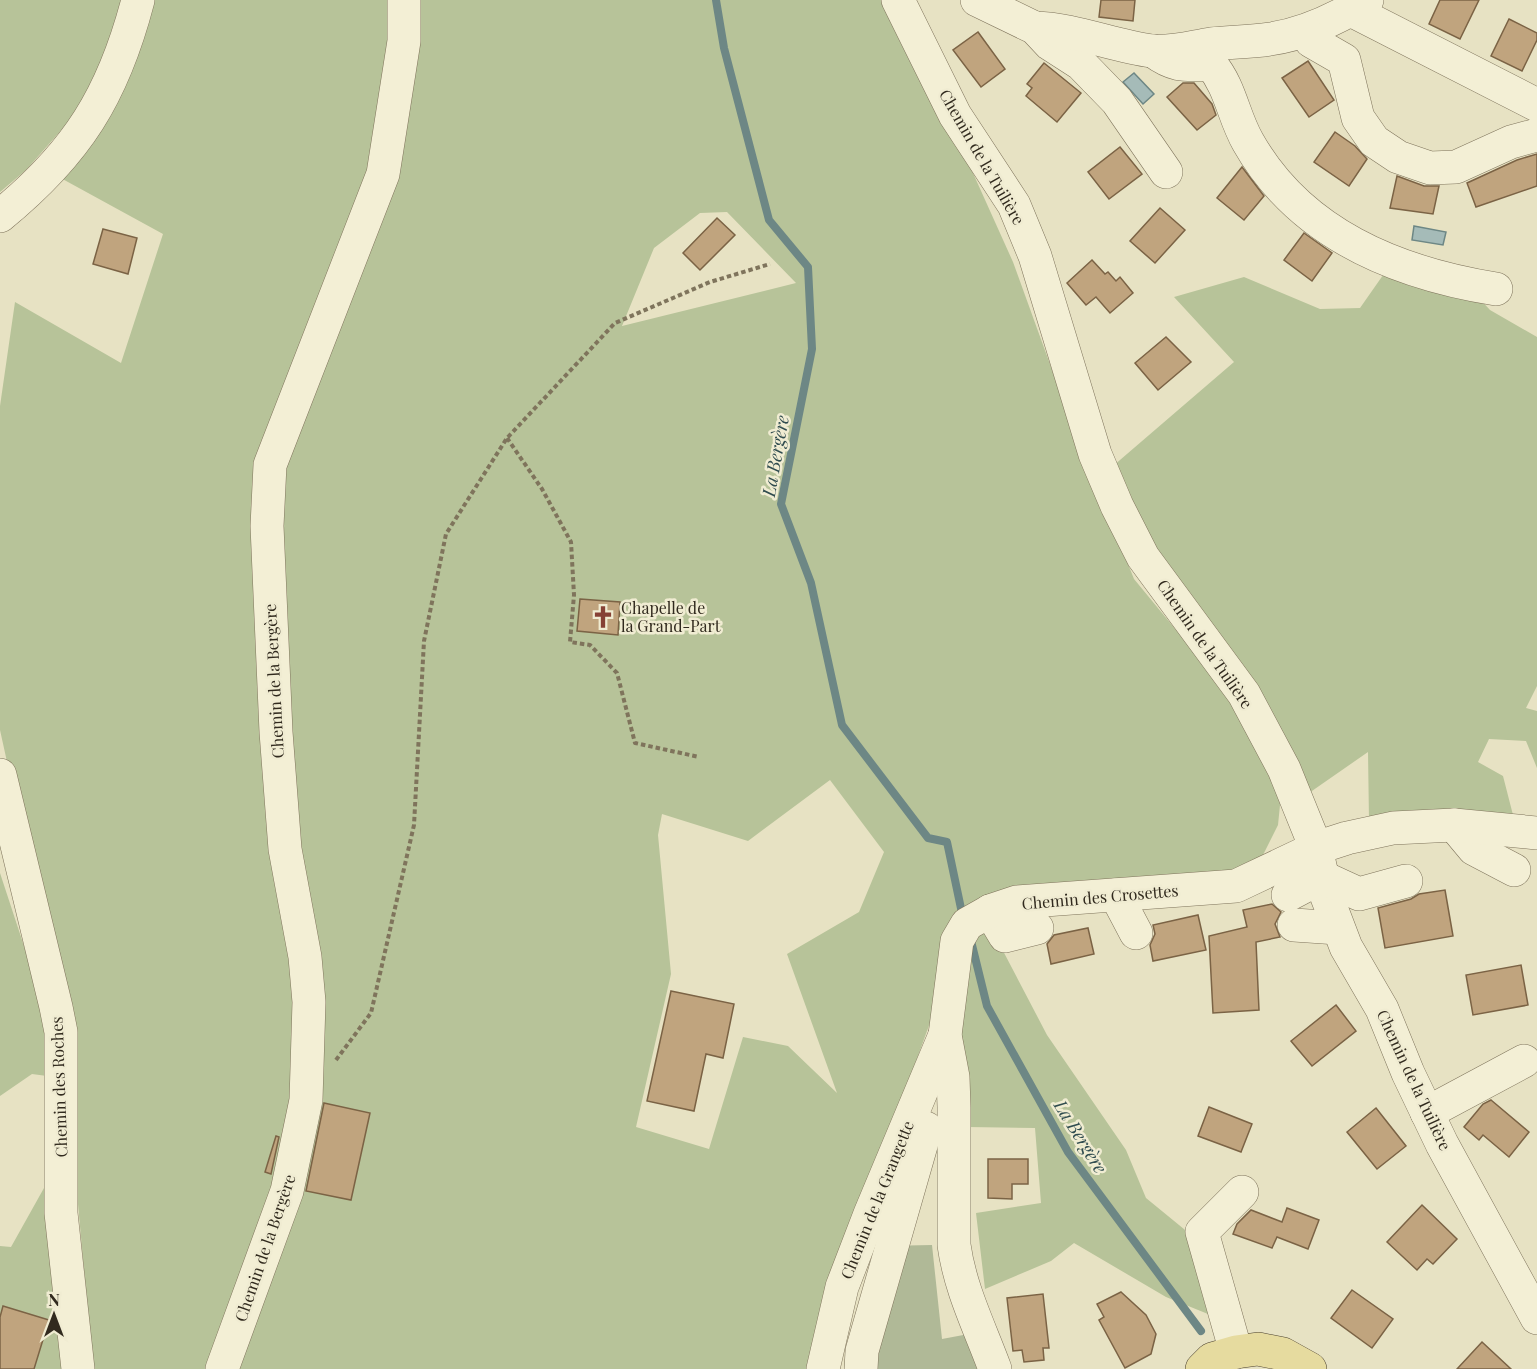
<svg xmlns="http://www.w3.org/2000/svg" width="1537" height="1369" viewBox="0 0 1537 1369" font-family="'Playfair Display',serif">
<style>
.green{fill:#b7c399;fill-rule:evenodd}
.cemetery{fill:#b0b997}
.water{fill:#a5bbb8;stroke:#6d8785;stroke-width:1.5}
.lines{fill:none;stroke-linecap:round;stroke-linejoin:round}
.stream{stroke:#6d8785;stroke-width:8}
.building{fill:#c0a47e;stroke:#7b6345;stroke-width:1.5}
.minor-casing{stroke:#7f745c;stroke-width:34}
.major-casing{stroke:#4d4230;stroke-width:34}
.path{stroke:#7f745c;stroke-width:4;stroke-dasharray:4.5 3;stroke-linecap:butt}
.minor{stroke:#f3efd5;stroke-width:33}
.major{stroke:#e6db9f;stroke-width:33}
.labels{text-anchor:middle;stroke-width:5;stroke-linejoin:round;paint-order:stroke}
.street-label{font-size:16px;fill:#312a1e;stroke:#f0ecd2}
.poi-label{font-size:16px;fill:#312a1e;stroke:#f0ecd2;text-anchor:start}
.water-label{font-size:18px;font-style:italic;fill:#304c4f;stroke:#f0ecd2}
</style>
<rect width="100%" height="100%" fill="#e7e2c3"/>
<g class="green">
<path d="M0,0h883l67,122 63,140 55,152 66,165 103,125 44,91 -3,30 -15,30 -31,21 -263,39 -67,185 -89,269h-720l-20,-220 -60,-360 -13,-59v-324l15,-104 106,61 42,-129 -106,-58 22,-66 -53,60 -26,22zM727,212l69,71 -174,43 32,-78 46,-35zM830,780l54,72 -25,60 -72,42 50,139 -49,-47 -45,-9 -34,112 -73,-22 35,-153 -13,-139 4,-21 86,27z"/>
<path d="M1388,268l88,27 14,15 47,27v349l-11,22 11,3v57l-11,-27 -37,-2 -11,23 25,14 10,39 -144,5 -1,-68 -59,41 -174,-270 -22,-57 121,-104 -60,-65 70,-20 76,32 40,-1z"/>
<path d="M0,873l44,134 3,69 -15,-2 -32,22z"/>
<path d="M990,926l57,109 79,115 20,48 55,45 7,71 -42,-17 -92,-54 -23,18 -66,28 -9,-76 65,-10 -6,-75 -67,-1 -12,-90 11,-92z"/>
<path d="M44,1188l25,181h-69v-123l11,1z"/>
</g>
<path class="cemetery" d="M932,1245l10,94 32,-6 13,36h-143l2,-23 37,-100z"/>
<g class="water">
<path d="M1134,73l20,21 -11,10 -20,-22z"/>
<path d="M1414,226l32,6 -3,13 -31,-5z"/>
</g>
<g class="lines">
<g class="stream">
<path d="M716,0l8,48 45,172 39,47 4,82 -31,155 30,79 31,142 86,113 19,4 16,76"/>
<path d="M971,941l16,65 81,146 133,179"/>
</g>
</g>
<g class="building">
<path d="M1101,0h34l-2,21 -34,-4z"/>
<path d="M1440,0h39l-19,39 -31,-15z"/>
<path d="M1509,19l28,14v7l-15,31 -31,-15z"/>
<path d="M978,32l27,37 -24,18 -28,-37z"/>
<path d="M1308,61l26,39 -25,17 -27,-39z"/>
<path d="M1044,63l37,30 -24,29 -31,-26 6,-8 -5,-4z"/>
<path d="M1183,83h11l18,21 4,11 -19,15 -30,-33z"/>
<path d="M1335,132l20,14 12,13 -18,27 -35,-24z"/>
<path d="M1120,147l22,27 -33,25 -21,-27z"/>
<path d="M1537,154v32l-61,21 -9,-24 50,-23z"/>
<path d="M1242,167l22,29 -20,24 -27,-22z"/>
<path d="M1397,176l27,10h15l-6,28 -43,-6z"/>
<path d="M1160,208l25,22 -30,33 -25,-22z"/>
<path d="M717,218l18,17 -35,35 -17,-17z"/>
<path d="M103,229l34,9 -9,36 -35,-10z"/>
<path d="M1304,233l28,20 -20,28 -28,-21z"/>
<path d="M1092,260l13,14 3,-2 8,9 4,-4 13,16 -23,20 -14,-16 -10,8 -19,-22z"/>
<path d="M1166,337l25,25 -33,28 -23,-27z"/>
<path d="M580,599l40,3 -2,33 -41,-4z"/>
<path d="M1445,890l8,46 -68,12 -7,-40 33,-9 8,-5z"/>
<path d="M1272,904l9,8 -6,12 5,13 -24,5 3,68 -46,3 -4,-77 38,-9 -4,-17z"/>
<path d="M1198,915l8,35 -53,11 -3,-16 5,-11 -2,-9z"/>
<path d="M1088,928l6,26 -43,10 -4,-20 7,-9z"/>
<path d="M1521,965l7,40 -55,10 -7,-40z"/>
<path d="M671,991l63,13 -11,54 -17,-4 -12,57 -47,-10z"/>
<path d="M1336,1005l20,26 -44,35 -21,-25z"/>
<path d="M1491,1100l38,32 -20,25 -26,-22 -4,5 -15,-13 19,-23z"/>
<path d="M324,1103l46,10 -19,87 -45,-9z"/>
<path d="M1209,1107l43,17 -11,28 -43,-16z"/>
<path d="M1376,1108l30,38 -29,23 -30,-37z"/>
<path d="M276,1136l3,1 -8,37 -6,-2z"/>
<path d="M988,1159h40v25h-16v15l-24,-1z"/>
<path d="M1422,1205l35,34 -24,25 -6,-5 -10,11 -30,-28z"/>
<path d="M1287,1208l32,12 -11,29 -31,-12 -5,11 -39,-14 4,-10 14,-14 31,12z"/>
<path d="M1352,1290l41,29 -21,29 -41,-30z"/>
<path d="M1121,1292l25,23 10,19 -5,20 -26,14 -26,-48 5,-3 -7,-13z"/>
<path d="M1043,1294l6,54h-6l1,12 -20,2 -2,-12 -9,1 -6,-53z"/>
<path d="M3,1306l46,14 -15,49h-34v-52z"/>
<path d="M1482,1342l29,27h-54z"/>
</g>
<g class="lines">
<g class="minor-casing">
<g id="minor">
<path d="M898,0l57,115 59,90 21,51 60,198 22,52 26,51 101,137 40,75 32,79 11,49 19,50 36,62 26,64 34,71 95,174"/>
<path d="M977,0l58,28 15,16 31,20 36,37 49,71"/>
<path d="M1351,10l186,95"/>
<path d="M1035,28c40,1 78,18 117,23 19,2 40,-4 59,-7 20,-2 40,-2 59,-5 35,-5 68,-21 97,-39"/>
<path d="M1305,31l6,10 33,19 14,58 16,23 24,16 32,11 26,-1 55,-25 26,-7"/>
<path d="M1153,51c21,16 32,14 58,13 20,24 22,52 37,78 52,92 148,131 248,147"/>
<path d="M0,216c77,-63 113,-120 138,-216"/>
<path d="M0,775l56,232 5,25v181l17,156"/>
<path d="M1454,825l20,24 40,21"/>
<path d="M1116,895l20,38"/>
<path d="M1288,895l34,-18 37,17 47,-13"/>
<path d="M990,911l15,25 32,-8"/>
<path d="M1294,925l44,3"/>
<path d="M1427,1113l97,-52"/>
<path d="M1236,1352l-34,-120 40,-40"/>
<path d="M222,1369l65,-178 19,-91 3,-98 -4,-45 -20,-108 -9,-117 -9,-206 3,-61 113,-291 21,-133v-41"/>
<path d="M823,1369l19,-82 28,-73 75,-179"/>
<path d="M861,1369l1,-18 64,-223"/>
<path d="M995,1369c-15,-41 -35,-80 -41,-124v-138l-1,-30 -8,-42 12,-94 10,-17 23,-13 27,-9 219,-16 80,-38 31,-10 46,-10 61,-3 83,8"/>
</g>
</g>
<g class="major-casing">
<path id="major" d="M1202,1369l10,-10 24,-7 22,-3 25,5 27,15"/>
</g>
<g class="path">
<path d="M507,438l35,51 29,53 3,53 -4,47 20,3 27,28 18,70 64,14"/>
<path d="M336,1060l35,-47 43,-188 10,-184 22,-107 61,-96 108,-115 95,-41 60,-18"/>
</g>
<use href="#minor" class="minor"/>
<use href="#major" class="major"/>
</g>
<defs>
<g id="church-bare" transform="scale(1.8)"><path d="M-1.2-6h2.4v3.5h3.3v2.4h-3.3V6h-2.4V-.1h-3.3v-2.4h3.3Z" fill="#864135" stroke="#f0ecd2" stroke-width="2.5" paint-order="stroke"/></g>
</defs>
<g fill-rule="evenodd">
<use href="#church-bare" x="603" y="617"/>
</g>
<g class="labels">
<g class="street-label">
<text transform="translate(982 157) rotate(60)" y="6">Chemin de la Tuilière</text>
<text transform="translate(1205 644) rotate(55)" y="6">Chemin de la Tuilière</text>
<text transform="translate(274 681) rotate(-93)" y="6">Chemin de la Bergère</text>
<text transform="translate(1100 897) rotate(-5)" y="6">Chemin des Crosettes</text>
<text transform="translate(1414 1080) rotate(65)" y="6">Chemin de la Tuilière</text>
<text transform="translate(59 1087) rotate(-92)" y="6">Chemin des Roches</text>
<text transform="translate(877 1200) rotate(-68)" y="6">Chemin de la Grangette</text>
<text transform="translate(265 1248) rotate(-71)" y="6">Chemin de la Bergère</text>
</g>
<g class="poi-label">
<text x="621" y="614">Chapelle de<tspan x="621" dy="18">la Grand-Part</tspan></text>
</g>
<g class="water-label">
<text transform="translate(776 456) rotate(-80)" y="6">La Bergère</text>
<text transform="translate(1080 1137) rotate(58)" y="6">La Bergère</text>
</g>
</g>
<g transform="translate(54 1315)" stroke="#f0ecd2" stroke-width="4.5" paint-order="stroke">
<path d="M0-4.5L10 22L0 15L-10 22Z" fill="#312a1e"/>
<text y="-9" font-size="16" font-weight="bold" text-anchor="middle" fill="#312a1e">N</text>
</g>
</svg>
